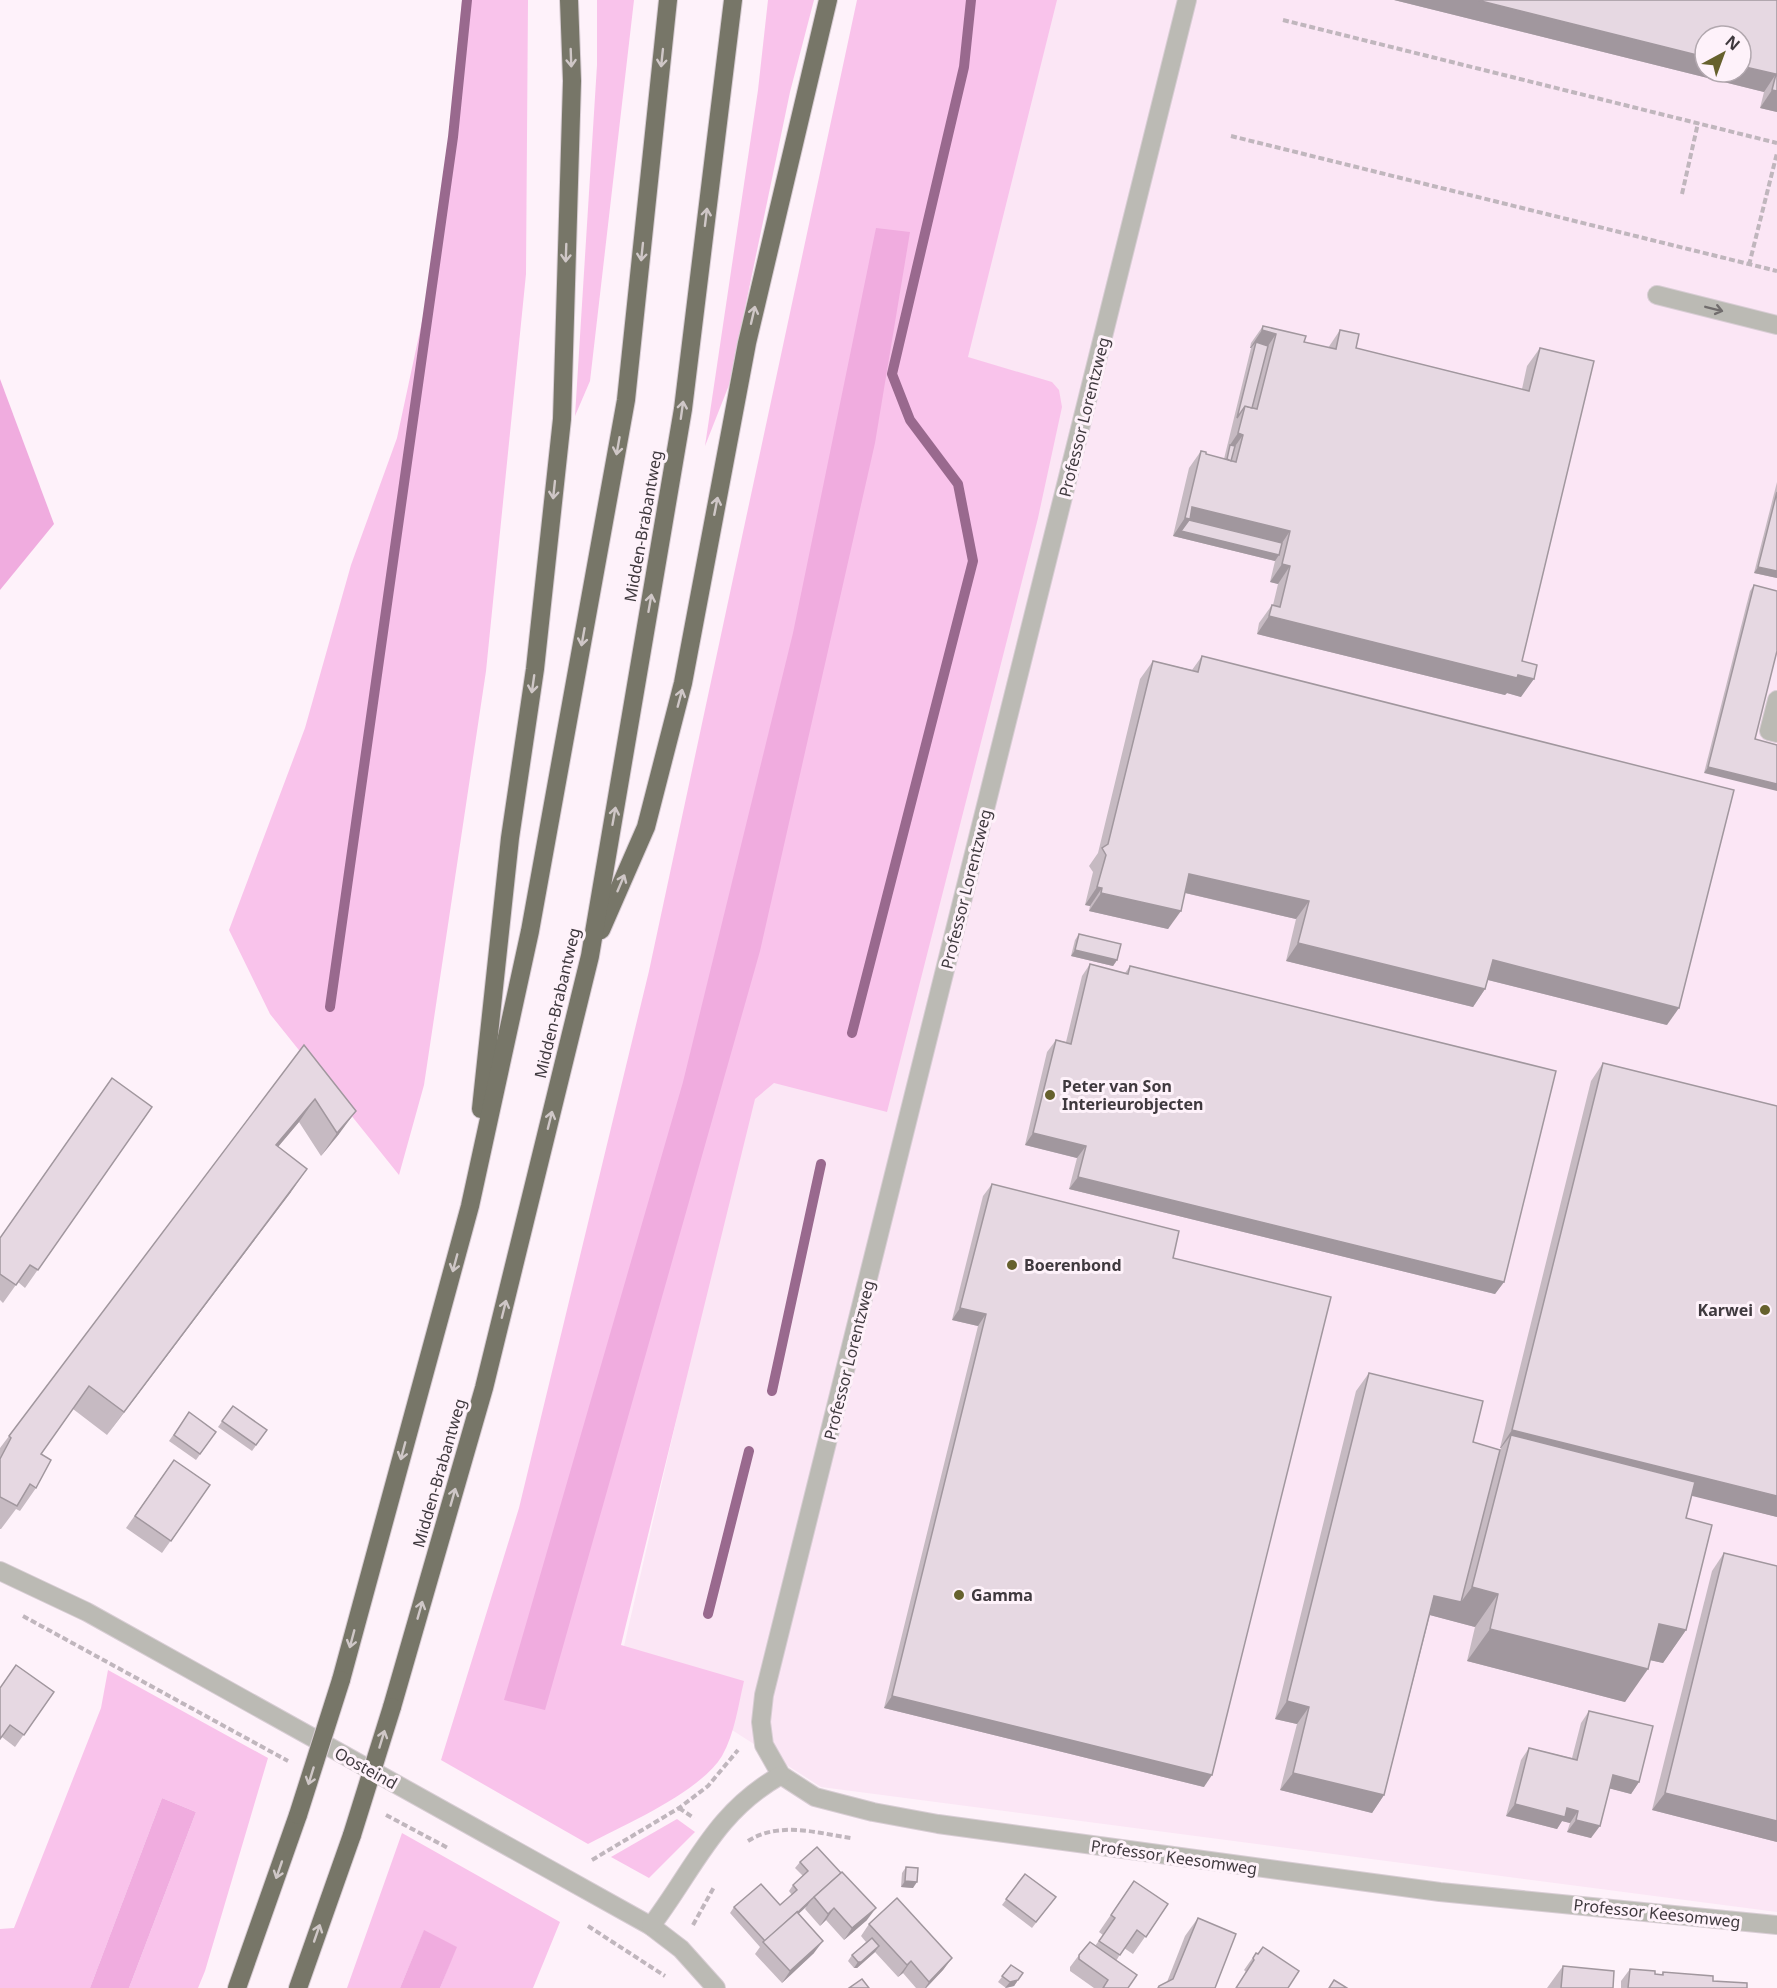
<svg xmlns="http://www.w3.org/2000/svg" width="1777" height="1988" viewBox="0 0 1777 1988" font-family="'Noto Sans',sans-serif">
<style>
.built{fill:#fbe6f5;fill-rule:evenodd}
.green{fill:#f9c3eb}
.forest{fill:#f0acdf}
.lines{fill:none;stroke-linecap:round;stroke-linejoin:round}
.stream{stroke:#99698e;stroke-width:10}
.minor-casing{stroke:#d8cdd4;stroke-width:20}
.highway-casing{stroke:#d8cdd4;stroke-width:20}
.path{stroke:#c0b6bd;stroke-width:4;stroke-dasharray:6 3;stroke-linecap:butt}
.minor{stroke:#bbbab4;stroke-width:18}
.highway{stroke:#777668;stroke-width:18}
.highway-bridge-casing{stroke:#d8cdd4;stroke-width:20;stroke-linecap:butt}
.highway-bridge{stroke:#777668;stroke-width:18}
.wall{fill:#c6bac2}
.shaded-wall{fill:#a1979e}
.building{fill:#e6d8e2;stroke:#a1979e;stroke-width:1.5}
.oneway{stroke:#cfc7c7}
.oneway2{stroke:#716d6d}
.poi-dot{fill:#66612d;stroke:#fef2fa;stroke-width:2}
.labels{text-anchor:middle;stroke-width:6;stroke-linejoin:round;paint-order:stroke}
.street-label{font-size:16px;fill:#3f393e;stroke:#fef2fa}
.poi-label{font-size:16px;font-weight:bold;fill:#3f393e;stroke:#fef2fa;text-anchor:start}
</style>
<rect width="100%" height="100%" fill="#fef2fa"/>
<path class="built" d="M991,0h786v1912l-956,-125 -200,-128 301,-1299zM1705,36h36v36h-36z"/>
<g class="green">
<path d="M462,0h66l-2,274 -40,397 -62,414 -25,90 -129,-161 -41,-84 76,-202 46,-163 46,-127 42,-196z"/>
<path d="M597,0h37l-44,381 -15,35 22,-351z"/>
<path d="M768,0h46l-24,92 -61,293 -24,61 53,-356z"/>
<path d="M857,0h200l-89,357 84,25 7,8 3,17 -24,111 -151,594 -113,-29 -19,16 -134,546 123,36c-6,25 -9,52 -22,75 -22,36 -96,68 -134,88l-147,-84 78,-252 130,-537z"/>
<path d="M108,1670l160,88 -63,213 -7,17h-69l67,-176 -34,-14 -72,190h-90v-59l14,-1 87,-220z"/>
<path d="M677,1819l18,13 -46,46 -38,-21z"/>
<path d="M402,1833l158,89 -27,66h-93l16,-41 -32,-16 -24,57h-53z"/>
</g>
<g class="forest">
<path d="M876,228l34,4 -35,211 -115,508 -215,759 -41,-10 179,-618 110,-449z"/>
<path d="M0,379l54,145 -54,66z"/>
<path d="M162,1798l34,14 -67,176h-39z"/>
<path d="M424,1930l33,17 -17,41h-40z"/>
</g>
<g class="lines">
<g class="stream">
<path d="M330,1007l123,-870 14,-137"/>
<path d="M852,1033l121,-472 -15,-77 -48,-64 -18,-46 72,-307 7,-67"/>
<path d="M772,1391l49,-227"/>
<path d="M708,1614l41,-163"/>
</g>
<g class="minor-casing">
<g id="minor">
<path d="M1187,0l-423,1695 -3,27 3,23 17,30 34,22 58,15 65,12 502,68 337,33"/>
<path d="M1657,295l120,30"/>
<path d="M1777,700l-8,31 8,2"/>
<path d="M0,1571l87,41 564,314 30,23 35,39"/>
<path d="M651,1926c44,-58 63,-113 130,-151"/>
</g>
</g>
<g class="highway-casing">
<g id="highway">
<path d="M601,930l45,-103 37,-144 64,-340 81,-343"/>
<path d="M481,1109l29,-271 25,-169 27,-250 10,-338 -3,-81"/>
<path d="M341,1680l129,-474 60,-275 96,-531 42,-400"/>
<path d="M392,1707l92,-319 106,-432 93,-547 50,-409"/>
<path d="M237,1988l61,-173"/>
<path d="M298,1988l54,-153"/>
</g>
</g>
<g class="path">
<path d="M1283,20l494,123"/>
<path d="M1231,136l546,135"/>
<path d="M1682,194l16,-71"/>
<path d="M1749,265l28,-112"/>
<path d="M23,1616l265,145"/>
<path d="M679,1808l15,10"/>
<path d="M386,1815l62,33"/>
<path d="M748,1841c31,-20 69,-8 103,-3"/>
<path d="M592,1860l87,-52 29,-22 30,-36"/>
<path d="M693,1925l21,-38"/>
<path d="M588,1926l77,50"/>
</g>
<use href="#minor" class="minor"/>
<use href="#highway" class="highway"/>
<g class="highway-bridge-casing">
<g id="highway-bridge">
<path d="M298,1815l43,-135"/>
<path d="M352,1835l40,-128"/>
</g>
</g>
<use href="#highway-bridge" class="highway-bridge"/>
</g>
<g class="wall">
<path d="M1394,0h383v112l-17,-4 4,-16z"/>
<path d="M1263,326l41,16 24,6 12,-18 16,18 166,41 5,-23 13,-18 -18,313 -1,36 -14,-4 -2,2 -248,-61 2,-11 13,-18h1l5,-21 -8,-2 5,-21 -102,-25 16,-68 12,-17 5,3 18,5 27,-111h-1l1,-5z"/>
<path d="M1777,482v96l-23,-5z"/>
<path d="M1754,585l1,154 -51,34 46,-182z"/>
<path d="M1202,656l465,369 -179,-45 -3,9 -12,18 -187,-46 10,-42 -111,-26 -17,36 -79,-18 1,-5 -5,-1 8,-33 -4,-6 9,-13 42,-174 13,-18 39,9z"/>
<path d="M1079,934l38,26 -4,6 -42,-10 4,-16z"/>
<path d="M1090,964l35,9 5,-7 374,316 -9,12 -426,-105 8,-31 -52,-13 22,-93 9,-12 10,2 16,-66z"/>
<path d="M304,1045l35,89 -18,22 -22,-34 -21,25 13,45 -184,243 -34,-26 -32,45 -5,34 -16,23 -4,-2 -15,20h-1v-81z"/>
<path d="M1603,1063l174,43v411l-85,-22 -6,23v112l-23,33 -13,-3 -25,42 -158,-41 8,-34 -45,-12 -46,180 -12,18 -92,-23 17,-66 -22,-5 81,-328 13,-18 104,69 27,8 1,-2h-1l91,-367z"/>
<path d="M152,1107l-127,181 -7,-6 -15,21 -3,-3v-62z"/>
<path d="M992,1184l181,74 31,529 -320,-79 94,-382 -26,-6 31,-124z"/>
<path d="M233,1406l34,24 -15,21 -34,-24z"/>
<path d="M189,1412l27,20 -20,28 -27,-19z"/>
<path d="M174,1460l36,25 -48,68 -36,-25z"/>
<path d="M1724,1553l53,289 -125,-32 60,-239z"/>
<path d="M16,1665l38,27 -39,55 -13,-10z"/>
<path d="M1589,1711l50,71 -8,12 -22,-6 -18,50 -24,-6 3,-9 -8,-2 -5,8 -51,-13 15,-56 8,-12 43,10 9,-35z"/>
<path d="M800,1862l67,58 -23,20 -18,-20 -6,6 -15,-17 2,-3 -9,8 16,39 -32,30 -27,-29 5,-7 -30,-34 4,-6 46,-2 12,-10 -3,-4 4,-6 10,-9 -8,-8z"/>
<path d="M906,1867l7,21 -12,-1 1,-14z"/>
<path d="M1025,1874l31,23 -24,31 -30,-23z"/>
<path d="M1134,1881l34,23 -35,50 -9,-6 -8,13 12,27h-34l-24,-17v-4l9,-12 16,-9 8,-11 -4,-3z"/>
<path d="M1198,1918l17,70 -48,-6 18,-46z"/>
<path d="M869,1924l83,34 -9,12 -17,18h-10l-13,-15 -5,4 -23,-25 -18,16h-3l-6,-7 4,-6 14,-13 -5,-6z"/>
<path d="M1256,1953l32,35h-52l10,-16 -2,-2z"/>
<path d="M1011,1965l12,8 -9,13 -8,2 -8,-6z"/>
<path d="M1563,1966l-2,22h-14z"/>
<path d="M1630,1969l31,6 2,-3 50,9 34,7h-126v-7z"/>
</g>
<g class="shaded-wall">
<path d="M1394,0h83l228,57v15h36v-6l35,8 -12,18z"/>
<path d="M1772,90l5,1v21l-17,-4z"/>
<path d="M1262,330l14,4 -12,18 -8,-10 -5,6h-1z"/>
<path d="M1238,433l5,2 -12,17 -1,-7z"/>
<path d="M1192,507l98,24 -12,18 1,6 -4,6 -102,-25z"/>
<path d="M1282,564l8,2 -12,18 -8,-2z"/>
<path d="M1758,567l19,4v7l-23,-5z"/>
<path d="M1269,616l265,63 -13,18 -14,-4 -2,2 -248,-61z"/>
<path d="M1708,767l69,17v7l-73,-18z"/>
<path d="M1189,874l120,27 -13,18 -119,-28z"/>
<path d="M1097,887l5,1 -12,18 -5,-1z"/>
<path d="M1101,893l80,18 -13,18 -79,-18z"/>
<path d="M1298,943l187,46 -12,18 -187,-46z"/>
<path d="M1075,950l42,10 -4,6 -42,-10z"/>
<path d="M1493,960l186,48 -12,17 -187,-47z"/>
<path d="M315,1099l-16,23 -39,46 16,-23z"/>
<path d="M356,1111l-17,23 -18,22 16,-23z"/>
<path d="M1033,1133l53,13 -9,12 -52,-13z"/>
<path d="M307,1169l-16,23 -184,243 17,-23z"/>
<path d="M1078,1177l426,105 -9,12 -426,-105z"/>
<path d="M960,1308l26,6 -8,12 -26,-6z"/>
<path d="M1512,1430l265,66v21l-270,-67 4,-15 -10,13h-1z"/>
<path d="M1472,1587l26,7 -23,33 -53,-14 12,-17 27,6z"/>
<path d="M1659,1624l27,6 -23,33 -27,-6z"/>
<path d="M1490,1629l158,40 -23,33 -158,-41z"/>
<path d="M892,1696l320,79 -8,12 -320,-79z"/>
<path d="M1287,1701l22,6 -12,17 -22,-5z"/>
<path d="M1293,1773l91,22 -12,18 -92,-23z"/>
<path d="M1613,1775l26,7 -8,12 -27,-7z"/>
<path d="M1665,1793l112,28v21l-125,-32z"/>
<path d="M1515,1804l52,4 11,3 -8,12 -8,-2 -5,8 -51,-13z"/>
<path d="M1576,1820l24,6 -9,12 -24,-6z"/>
<path d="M905,1881l12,1 -4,6 -12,-1z"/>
<path d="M811,1900l-4,6 -41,38 -1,-1z"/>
<path d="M834,1908l-8,12 -6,6 8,-12z"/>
<path d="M876,1908l-9,12 -23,20 8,-12z"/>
<path d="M823,1941l-9,12 -32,30 8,-12z"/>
<path d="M879,1946l-4,6 -18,16h-3l4,-6z"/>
<path d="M952,1958l-9,12 -17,18h-1l4,-6z"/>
<path d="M911,1961l-8,12 -5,4 9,-12z"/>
<path d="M1018,1980l-4,6 -9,2 5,-6z"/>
</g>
<g class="building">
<path d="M1477,0h300v91l-5,-1 4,-16 -35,-8v-30h-36v21z"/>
<path d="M1263,326l43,10 -2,6 32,7 4,-19 19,4 -3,14 173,43 11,-43 54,13 -72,300 15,4 -3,14 -16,-4 -1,3 -248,-62 3,-11 8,2 10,-41 -8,-2 8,-33 -98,-24 -2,12 -5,-1 16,-67 5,1v2l30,8 7,-27 -5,-2 7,-27 12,3 19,-75 -14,-4z"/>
<path d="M1256,342l12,4 -16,62 -7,-2 -8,12z"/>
<path d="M1230,445l5,1 -4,15 -4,-2z"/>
<path d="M1777,492v79l-19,-4z"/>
<path d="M1189,520l93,23 -3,12 -98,-24z"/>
<path d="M1754,585l23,6v60l-22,88 22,6v39l-69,-17z"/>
<path d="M1202,656l532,134 -55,218 -186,-48 -8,29 -187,-46 11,-42 -120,-27 -8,37 -80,-18 1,-5 -5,-1 9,-32 -4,-7 6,-4 45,-183 45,11z"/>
<path d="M1079,934l42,10 -4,16 -42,-10z"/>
<path d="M1090,964l38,10 2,-8 426,105 -52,211 -426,-105 8,-31 -53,-13 23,-93 15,4z"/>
<path d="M304,1045l52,66 -19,22 -22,-34 -39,46 31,24 -183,243 -35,-26 -48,68 10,6 -15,28 -6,-4 -13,22 -17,-9v-38l11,-21 -2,-2z"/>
<path d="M1603,1063l174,43v390l-265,-66z"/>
<path d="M112,1078l40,29 -114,163 -8,-5 -14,20 -16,-11v-36z"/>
<path d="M992,1184l187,47 -6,27 158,39 -119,478 -320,-79 94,-382 -26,-6z"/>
<path d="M1369,1373l114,28 -10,41 27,8 -39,152 -27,-6 -50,199 -91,-22 16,-66 -22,-6z"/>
<path d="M233,1406l34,24 -11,15 -34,-24z"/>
<path d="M189,1412l27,20 -16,22 -26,-19z"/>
<path d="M1511,1435l184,47 -9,36 26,7 -26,105 -27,-6 -11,45 -158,-40 8,-35 -26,-7z"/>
<path d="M174,1460l36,25 -39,56 -36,-25z"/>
<path d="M1724,1553l53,13v255l-112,-28z"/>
<path d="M16,1665l38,27 -30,43 -14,-10 -10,14v-51z"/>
<path d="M1589,1711l64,15 -14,56 -26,-7 -13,51 -24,-6 2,-9 -11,-3 -2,9 -50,-13 14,-56 48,12z"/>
<path d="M817,1847l24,26 -27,24 -17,16v-1l-32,29 -31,-34 27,-23 19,21 17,-15 -4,-5 15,-14 -8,-9z"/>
<path d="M906,1867l12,1 -1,14 -12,-1z"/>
<path d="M842,1872l34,36 -24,20 -18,-20 -6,6 -14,-17z"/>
<path d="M1025,1874l31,23 -20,25 -30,-23z"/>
<path d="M1134,1881l34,23 -22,33 -9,-7 -17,25 -21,-14 16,-23 -4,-3z"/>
<path d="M897,1898l55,60 -23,24 -18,-21 -4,4 -38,-41z"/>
<path d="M797,1912l26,29 -33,30 -27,-29z"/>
<path d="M1198,1918l38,16 -21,54h-57l1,-2 14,-7z"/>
<path d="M872,1938l7,8 -18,16h-3l-6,-7z"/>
<path d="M1090,1942l47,33 -9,13h-25l5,-8 -29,-21v-4z"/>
<path d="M1263,1947l36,24 -11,17h-52l18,-28 -1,-2 3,-5 2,1z"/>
<path d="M1011,1965l12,8 -5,7 -8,2 -8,-6z"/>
<path d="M1563,1966l51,5 -1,17h-52z"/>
<path d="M1630,1969l25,2v3l8,1v-3l50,4v5l34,2v5h-119z"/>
<path d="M862,1979l7,9h-20z"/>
<path d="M1334,1980l13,8h-18z"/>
</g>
<defs><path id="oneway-shaft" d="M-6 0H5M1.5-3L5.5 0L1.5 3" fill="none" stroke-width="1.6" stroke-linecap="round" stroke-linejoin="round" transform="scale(1.5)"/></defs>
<g class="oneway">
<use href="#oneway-shaft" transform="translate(571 58) rotate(88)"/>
<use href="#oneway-shaft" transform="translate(662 58) rotate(96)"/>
<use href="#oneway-shaft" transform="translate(706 217) rotate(-83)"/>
<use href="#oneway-shaft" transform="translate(642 252) rotate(96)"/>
<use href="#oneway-shaft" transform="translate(566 253) rotate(92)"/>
<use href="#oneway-shaft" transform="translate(753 315) rotate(-77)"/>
<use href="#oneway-shaft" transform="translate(682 410) rotate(-82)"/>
<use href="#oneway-shaft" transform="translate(618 446) rotate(100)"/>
<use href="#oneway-shaft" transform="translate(554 490) rotate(96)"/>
<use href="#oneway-shaft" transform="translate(716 506) rotate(-79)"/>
<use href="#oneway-shaft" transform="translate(650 603) rotate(-80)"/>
<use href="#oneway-shaft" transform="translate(583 637) rotate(100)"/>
<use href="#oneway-shaft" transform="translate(533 684) rotate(98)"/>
<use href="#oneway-shaft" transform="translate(680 698) rotate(-75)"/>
<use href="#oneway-shaft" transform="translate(614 816) rotate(-80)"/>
<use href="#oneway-shaft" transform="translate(621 883) rotate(-67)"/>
<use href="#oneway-shaft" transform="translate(550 1120) rotate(-76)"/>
<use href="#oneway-shaft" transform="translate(455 1263) rotate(105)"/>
<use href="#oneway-shaft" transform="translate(504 1309) rotate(-76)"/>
<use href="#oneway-shaft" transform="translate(403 1451) rotate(105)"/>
<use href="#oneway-shaft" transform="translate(453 1497) rotate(-74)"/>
<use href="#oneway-shaft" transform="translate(420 1610) rotate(-74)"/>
<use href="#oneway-shaft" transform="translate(352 1639) rotate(105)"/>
<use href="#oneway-shaft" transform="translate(382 1739) rotate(-73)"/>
<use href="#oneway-shaft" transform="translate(311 1776) rotate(107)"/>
<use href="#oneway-shaft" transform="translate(279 1870) rotate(109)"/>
<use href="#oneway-shaft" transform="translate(317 1933) rotate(-71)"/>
</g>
<use class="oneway2" href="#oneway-shaft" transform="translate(1714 309) rotate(14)"/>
<g class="poi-dot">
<circle cx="1050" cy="1095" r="6"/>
<circle cx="1012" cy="1265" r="6"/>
<circle cx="1765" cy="1310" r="6"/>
<circle cx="959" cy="1595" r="6"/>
</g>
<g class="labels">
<g class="street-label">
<text transform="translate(1084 417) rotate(-76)" y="6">Professor Lorentzweg</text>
<text transform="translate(643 526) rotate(-80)" y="6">Midden-Brabantweg</text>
<text transform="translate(966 889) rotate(-76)" y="6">Professor Lorentzweg</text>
<text transform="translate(557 1003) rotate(-77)" y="6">Midden-Brabantweg</text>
<text transform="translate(849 1360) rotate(-76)" y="6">Professor Lorentzweg</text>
<text transform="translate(439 1473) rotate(-74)" y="6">Midden-Brabantweg</text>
<text transform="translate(366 1768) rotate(29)" y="6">Oosteind</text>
<text transform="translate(1174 1857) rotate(8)" y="6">Professor Keesomweg</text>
<text transform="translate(1657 1913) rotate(6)" y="6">Professor Keesomweg</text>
</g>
<g class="poi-label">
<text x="1062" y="1092">Peter van Son<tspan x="1062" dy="18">Interieurobjecten</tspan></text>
<text x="1024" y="1271">Boerenbond</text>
<text x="1753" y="1316" text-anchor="end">Karwei</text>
<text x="971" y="1601">Gamma</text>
</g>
</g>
<g transform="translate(1723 54) rotate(41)"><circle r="28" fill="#fef2fa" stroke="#b2a8af" stroke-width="1.5"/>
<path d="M0-4.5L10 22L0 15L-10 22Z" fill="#66612d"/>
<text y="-9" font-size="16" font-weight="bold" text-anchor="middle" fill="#3f393e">N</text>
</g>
</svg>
